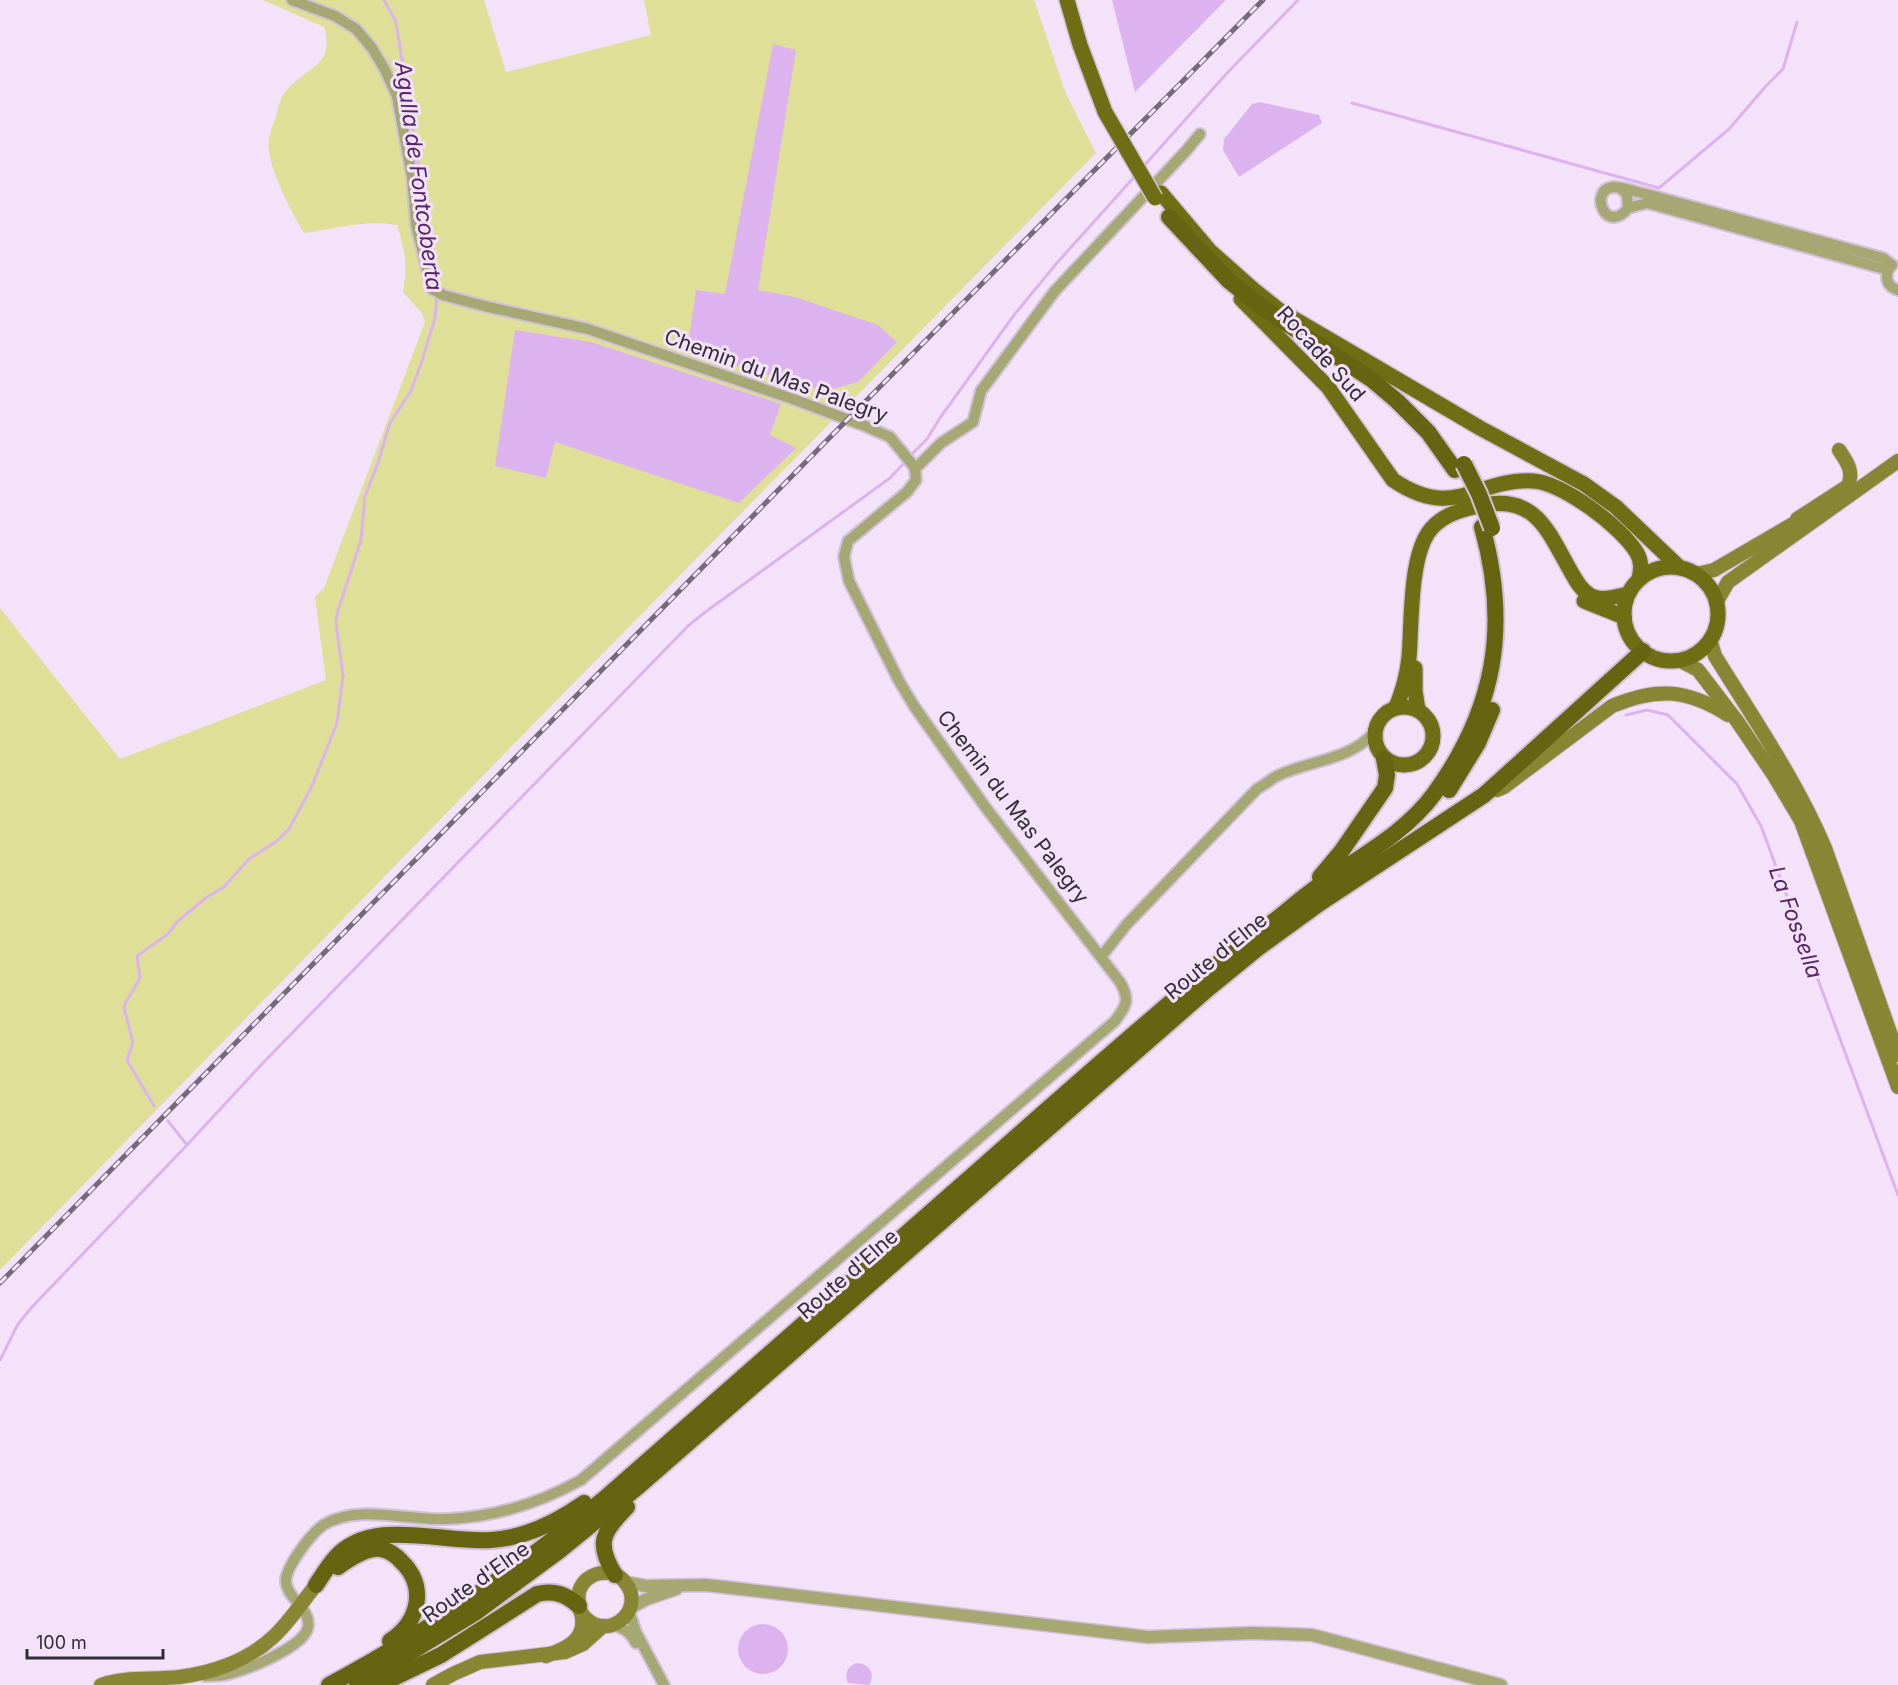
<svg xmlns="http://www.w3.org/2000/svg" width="1898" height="1685" viewBox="0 0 1898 1685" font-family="Inter,sans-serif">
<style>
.green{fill:#dfdf97}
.water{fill:#ddb3ef}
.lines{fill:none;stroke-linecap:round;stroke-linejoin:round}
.stream{stroke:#ddb3ef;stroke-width:3}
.minor-casing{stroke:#d0c1d7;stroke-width:14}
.tertiary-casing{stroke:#d0c1d7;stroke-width:15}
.secondary-casing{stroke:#d0c1d7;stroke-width:16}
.primary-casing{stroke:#d0c1d7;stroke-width:18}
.trunk-casing{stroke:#d0c1d7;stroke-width:20}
.minor{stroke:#a7a774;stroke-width:10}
.tertiary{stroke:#a7a774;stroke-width:12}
.secondary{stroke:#888633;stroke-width:14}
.primary{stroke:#706e15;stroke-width:15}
.trunk{stroke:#666410;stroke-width:16}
.rail-casing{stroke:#746a79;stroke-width:5}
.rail{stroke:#f3e2fa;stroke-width:3;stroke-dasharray:9;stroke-linecap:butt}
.primary-bridge-casing{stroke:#d0c1d7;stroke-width:18;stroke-linecap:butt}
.trunk-bridge-casing{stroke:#d0c1d7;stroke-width:20;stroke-linecap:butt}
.primary-bridge{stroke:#706e15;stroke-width:15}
.trunk-bridge{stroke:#666410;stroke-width:16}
.labels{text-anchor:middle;stroke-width:6;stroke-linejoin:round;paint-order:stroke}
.street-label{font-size:21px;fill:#332d36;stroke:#f3e2fa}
.water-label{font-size:22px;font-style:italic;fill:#57246a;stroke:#f3e2fa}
</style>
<rect width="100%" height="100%" fill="#f3e2fa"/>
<path class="green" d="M263,0h221l22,72 145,-37 -7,-35h390l32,94 30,59 -540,548 -556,569v-662l120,151 206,-79 -11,-83 9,-9 101,-266 -3,-9 -19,-21c5,-27 2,-41 -6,-67 -31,-6 -63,4 -93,8 -12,-20 -40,-72 -35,-94 1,-8 4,-15 7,-22 2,-7 3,-16 7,-22 19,-28 54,-27 41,-68z"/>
<g class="water">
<path d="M1112,0h114l-91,92z"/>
<path d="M773,44l23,6 -38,240 37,7 83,28 19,17 -39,40 -33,9 -138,-39 9,-62 29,4z"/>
<path d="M1260,102l59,13 3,8 -83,54 -16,-27 1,-11 28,-35z"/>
<path d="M515,330l76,12 190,62 -11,31 26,13 -57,55 -184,-61 -9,36 -51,-12z"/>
<circle cx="763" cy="1649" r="25"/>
<path d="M856,1663c13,0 20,11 13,22l-21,-2c-4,-9 -1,-16 8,-20z"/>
</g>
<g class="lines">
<g class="stream">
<path d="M384,0l12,22 42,267"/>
<path d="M1352,103l307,85 70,-59 37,-43 17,-17 14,-47"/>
<path d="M1142,168l86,-96 70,-72"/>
<path d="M909,457l18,-18 13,-21 74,-103 42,-51 80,-89"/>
<path d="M1626,715l21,-5 21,5 69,69 24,42 137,369"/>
<path d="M154,1106l-27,-46 6,-18 -9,-34 1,-4 15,-26 -3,-22 31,-22 10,-13 29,-24 17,-10 25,-28 28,-18 12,-12 23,-43 25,-63 6,-47 -7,-53 1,-9 24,-74 4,-44 13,-33 12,-40 21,-32 11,-30 13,-43 2,-22"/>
<path d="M187,1145l75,-81 426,-438 16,-13 186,-135 15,-16"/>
<path d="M0,1360l18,-36 14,-17 155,-162 -19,-24"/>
</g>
<g class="minor-casing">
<g id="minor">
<path d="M1620,188l7,6 1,14c-22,28 -40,-18 -15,-21 10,0 23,5 33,7l237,64 9,7"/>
<path d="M1628,208l19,-5 241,67"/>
<path d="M1892,265l-4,5c-3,10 0,17 10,20"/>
<path d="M915,469l26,-26 32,-21 8,-31 73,-99 132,-141 14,-17"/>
<path d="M1101,957l26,-33 130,-135c7,-4 13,-9 20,-13 30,-15 75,-16 97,-44"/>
<path d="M629,1611l7,21 28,53"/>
<path d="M614,1625c11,4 17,8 22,18"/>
<path d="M205,1676c6,0 13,0 18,-1 20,-3 82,-28 85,-48 3,-18 -20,-28 -22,-44 -2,-15 27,-52 39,-59 35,-20 83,-3 122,-5 47,-2 93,-16 134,-39l534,-459c12,-16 15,-21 5,-39l-134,-174 -72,-102 -15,-25 -50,-100 -5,-24 4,-16 59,-49 9,-12 -1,-11 -3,-5 -22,-27 -25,-11 -72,-27 -205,-70 -104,-23 -41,-11 -11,-6 -16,-64 -4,-48 -15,-81 -12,-26 -13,-22 -16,-19 -21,-13 -43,-16"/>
</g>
</g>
<g class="tertiary-casing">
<g id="tertiary">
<path d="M625,1582l21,4 60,-1 26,3 416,49 105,-4 59,2 189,50"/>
<path d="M630,1608l17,-9 29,-10"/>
</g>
</g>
<g class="secondary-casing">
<g id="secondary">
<path d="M1797,519l51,-33c6,-15 -1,-24 -9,-36"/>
<path d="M1696,574l18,-4 91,-53"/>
<path d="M1716,603l12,-21 170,-121"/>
<path d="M1710,639l5,17c39,63 81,124 110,192l73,207"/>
<path d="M1679,660l19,10 39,51 36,53 28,47 97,266"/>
<path d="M1497,790l7,-3 108,-81c45,-19 75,-17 116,9"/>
<path d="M546,1656c12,-5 28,-10 34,-23 9,-18 -12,-35 6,-53 5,-4 11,-7 17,-7 8,-1 16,2 21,8 26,29 -21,67 -44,30"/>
<path d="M101,1685c25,-9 52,-5 78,-8 33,-4 68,-16 93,-39 17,-15 30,-36 44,-53"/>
<path d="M433,1685l20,-11 27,-12 85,-10 18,-8 20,-18"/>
</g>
</g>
<g class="primary-casing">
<g id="primary">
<path d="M1067,0l13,45 25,67"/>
<path d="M1161,193l49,58 44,39 25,20 201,118 104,56 32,23 64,61"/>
<path d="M1241,299l87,88 65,93c63,42 82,-2 140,1 30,2 89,46 104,72 5,9 4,17 2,26"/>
<circle cx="1671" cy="614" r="47"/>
<path d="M1584,601l40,16"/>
<path d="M1415,668v23l3,19"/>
<circle cx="1404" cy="736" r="29"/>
<path d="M1396,707c7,-16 11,-32 13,-49 3,-34 0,-103 22,-129 13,-15 30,-19 48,-23 59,-14 70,29 95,71 5,9 12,19 23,21 10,2 22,-2 31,-4"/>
</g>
</g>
<g class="trunk-casing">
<g id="trunk">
<path d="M1169,217l60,64 34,27 108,71 26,22 31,31 27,38"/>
<path d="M1449,790l29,-47 14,-33"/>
<path d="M1320,877l21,-25 44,-64 2,-13 -3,-16"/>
<path d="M338,1567c11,-8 28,-20 43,-18 7,1 16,7 20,12 26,25 19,60 -11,80"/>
<path d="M615,1575c-20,-32 -12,-43 12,-68"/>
<path d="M316,1585c6,-9 12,-19 19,-27 37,-42 108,-14 156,-18 33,-2 66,-18 93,-37"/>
<path d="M329,1685c98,-52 189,-116 275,-186 112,-99 225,-197 337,-296 88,-77 175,-156 266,-231 23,-18 47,-36 71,-54 16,-13 32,-27 49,-38 37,-26 79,-48 107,-86 61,-84 76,-167 48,-267"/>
<path d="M357,1685l118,-72 84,-62 80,-65 570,-498 49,-40 62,-45 164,-108 159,-144"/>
<path d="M379,1685l62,-30 96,-61c17,-4 29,0 42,12"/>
</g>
</g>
<use href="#minor" class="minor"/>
<use href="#tertiary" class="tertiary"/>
<use href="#secondary" class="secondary"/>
<use href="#primary" class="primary"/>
<use href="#trunk" class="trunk"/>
<g class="rail-casing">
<path id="rail" d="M0,1283l847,-863 416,-420"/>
</g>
<use href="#rail" class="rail"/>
<g class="primary-bridge-casing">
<path id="primary-bridge" d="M1105,112l50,86"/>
</g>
<g class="trunk-bridge-casing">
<path id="trunk-bridge" d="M1464,464l15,30 13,34"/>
</g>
<use href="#primary-bridge" class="primary-bridge"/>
<use href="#trunk-bridge" class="trunk-bridge"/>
</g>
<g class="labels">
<g class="street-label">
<text transform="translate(1321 354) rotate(48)" y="7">Rocade Sud</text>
<text transform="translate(776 376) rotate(20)" y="7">Chemin du Mas Palegry</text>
<text transform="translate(1013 807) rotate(53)" y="7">Chemin du Mas Palegry</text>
<text transform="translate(1216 956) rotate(-39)" y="7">Route d'Elne</text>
<text transform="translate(848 1274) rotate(-41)" y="7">Route d'Elne</text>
<text transform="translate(476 1582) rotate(-35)" y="7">Route d'Elne</text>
</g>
<g class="water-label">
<text transform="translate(419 176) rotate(82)" y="8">Agulla de Fontcoberta</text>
<text transform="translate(1796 922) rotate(70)" y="8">La Fossella</text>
</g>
</g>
<path d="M27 1649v9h136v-9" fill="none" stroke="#332d36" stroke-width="3"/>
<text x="36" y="1649" font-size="18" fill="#332d36" stroke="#f3e2fa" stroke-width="4.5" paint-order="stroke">100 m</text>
</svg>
